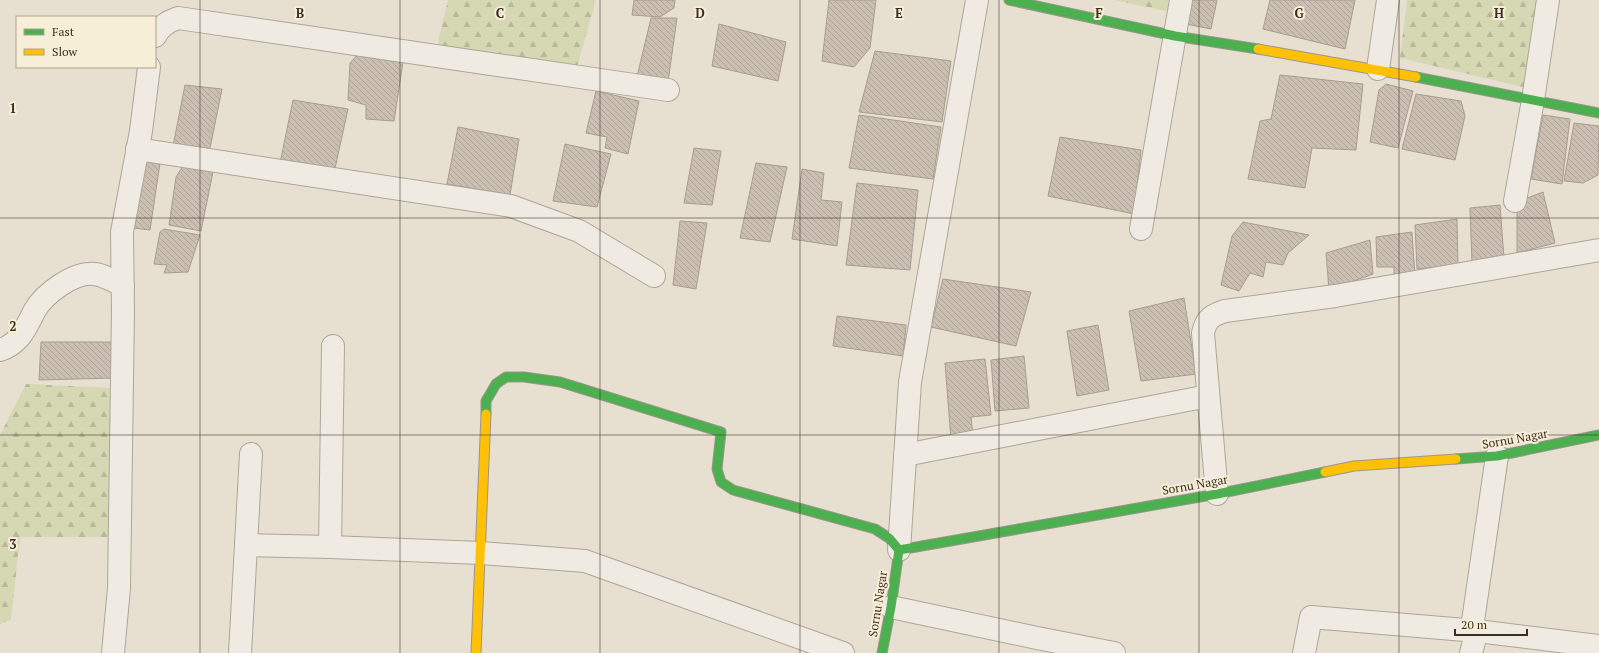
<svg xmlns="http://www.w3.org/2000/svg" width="1599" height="653" viewBox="0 0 1599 653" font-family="'PT Serif',serif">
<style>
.forest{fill:url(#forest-firs)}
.building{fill:url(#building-back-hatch);stroke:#a89c90}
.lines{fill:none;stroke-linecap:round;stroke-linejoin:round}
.street-casing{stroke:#ada599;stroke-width:24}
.fast-casing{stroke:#9c958a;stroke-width:11}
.slow-casing{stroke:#9c958a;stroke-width:11}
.street{stroke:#efebe3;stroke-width:22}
.fast{stroke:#4caf50;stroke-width:9}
.slow{stroke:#ffc107;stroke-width:9}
.grid{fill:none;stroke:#3d2e20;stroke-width:1;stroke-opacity:0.55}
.labels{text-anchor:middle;stroke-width:4;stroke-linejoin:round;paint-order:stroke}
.street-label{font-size:12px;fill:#3d2e20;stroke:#f7eed8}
.grid-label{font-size:13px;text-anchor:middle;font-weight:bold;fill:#3d2e20;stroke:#f7eed8;stroke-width:4;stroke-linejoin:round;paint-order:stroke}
</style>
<defs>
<pattern id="forest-firs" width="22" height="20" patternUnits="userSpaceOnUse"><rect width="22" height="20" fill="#d6d7b3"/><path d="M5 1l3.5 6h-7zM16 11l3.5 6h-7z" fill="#b9b99a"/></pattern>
<pattern id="building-back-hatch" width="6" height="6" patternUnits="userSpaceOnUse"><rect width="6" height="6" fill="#cbbfb2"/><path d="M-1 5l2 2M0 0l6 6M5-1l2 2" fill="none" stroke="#afa499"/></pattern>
</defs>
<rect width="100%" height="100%" fill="#e7e0d1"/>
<g class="forest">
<path d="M448,0h148l-19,67 -140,-21z"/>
<path d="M1114,0h55l-3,11z"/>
<path d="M1407,0h130l-10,88 -127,-30z"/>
<path d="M26,384l87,4 -5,149h-88l-9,83 -11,4v-189z"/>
</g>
<g class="building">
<path d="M634,0h41l-1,8 -14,9 -28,-2z"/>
<path d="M829,0h47l-6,48 -16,19 -32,-6z"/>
<path d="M1191,0h26l-6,29 -25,-5z"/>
<path d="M1270,0h85l-10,49 -82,-20z"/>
<path d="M651,18h26l-9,64 -32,-1z"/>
<path d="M719,24l67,18 -8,39 -66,-15z"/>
<path d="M875,51l76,10 -9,61 -83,-10z"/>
<path d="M358,54l45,8 -9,59 -28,-2v-14l-18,-5 2,-37z"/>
<path d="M1280,75l83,9 -7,66 -44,-2 -7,40 -57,-9 12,-58 11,-2z"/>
<path d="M1386,84l27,7 -15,57 -28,-6 9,-52z"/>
<path d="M185,85l37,4 -13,64 -36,-7z"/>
<path d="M596,91l43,10 -11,53 -23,-6 2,-11 -21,-4z"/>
<path d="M1416,94l45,7 4,15 -10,44 -53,-11z"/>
<path d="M293,100l55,9 -14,64 -54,-10z"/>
<path d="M859,115l82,12 -8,52 -84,-11z"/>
<path d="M1543,115l27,4 -8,65 -31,-5z"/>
<path d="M1574,123l25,3 -1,49 -15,8 -19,-2z"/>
<path d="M458,127l61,12 -9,56 -63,-11z"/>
<path d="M1060,137l81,13 -7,64 -86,-18z"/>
<path d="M565,144l46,10 -14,53 -44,-6z"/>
<path d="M694,148l27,3 -9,54 -28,-2z"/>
<path d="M138,159l22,4 -10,67 -25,-3z"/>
<path d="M756,163l31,4 -17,75 -30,-4z"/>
<path d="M183,166l30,6 -12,59 -32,-6 7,-48z"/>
<path d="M802,169l22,4 -3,27 21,2 -5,44 -45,-7z"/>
<path d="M857,183l61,7 -8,80 -64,-5z"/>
<path d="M1543,192l12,51 -38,10v-51z"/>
<path d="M1500,205l4,53 -32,5 -2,-55z"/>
<path d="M1457,219l1,46 -41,4 -2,-44z"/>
<path d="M680,221l27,2 -11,66 -23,-4z"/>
<path d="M1243,222l66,13 -21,18 -5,12 -17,-3 -3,15 -13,-4 -11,18 -18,-6 11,-49z"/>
<path d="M164,229l36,6 -12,37 -24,1 3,-8 -13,-1 6,-32z"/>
<path d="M1412,232l3,44 -21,3v-12h-17l-1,-30z"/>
<path d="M1370,240l3,34 -44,16 -3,-37z"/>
<path d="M943,279l88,13 -15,54 -85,-19z"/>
<path d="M1184,298l12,76 -55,7 -12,-70z"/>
<path d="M837,316l69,9 -3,31 -70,-10z"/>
<path d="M1098,325l11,65 -32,6 -10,-65z"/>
<path d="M41,342h74v36l-76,2z"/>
<path d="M1024,356l5,52 -34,3 -4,-51z"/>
<path d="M985,359l6,56 -20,2 2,19 -22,4 -6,-77z"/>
</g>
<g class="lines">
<g class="street-casing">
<g id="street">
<path d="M155,36c6,-10 12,-14 23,-18l490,72"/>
<path d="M1378,69l10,-69"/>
<path d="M137,149l374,57 68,25 75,45"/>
<path d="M1515,201l18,-101 15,-100"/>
<path d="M1141,229l40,-229"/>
<path d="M0,350c20,-6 26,-23 35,-40 10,-17 39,-38 59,-36 10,1 20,7 29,12"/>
<path d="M905,455l303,-59"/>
<path d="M1217,494l-14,-161c3,-15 10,-18 22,-22l110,-15 264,-46"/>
<path d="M246,545l84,2 151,6 104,8 258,92"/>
<path d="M330,547l3,-201"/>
<path d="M899,550l11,-168 67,-382"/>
<path d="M891,607l146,31 77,15"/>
<path d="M113,653l6,-65 4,-277 -1,-79 19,-101 8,-64"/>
<path d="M240,653l11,-199"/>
<path d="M1304,653l7,-36 166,14 122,15"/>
<path d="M1471,653l6,-22 -4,-10 24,-165"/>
</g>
</g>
<g class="fast-casing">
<g id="fast">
<path d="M1009,0l166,36 83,13"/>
<path d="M1416,77l183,36"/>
<path d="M486,414v-13l10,-17 10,-7h18l36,5 161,50 -4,37 4,13 12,8 142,39 14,9 10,12"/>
<path d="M1456,459l41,-3 102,-21"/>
<path d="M882,653l9,-46 8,-57 318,-56 108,-22"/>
</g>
</g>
<g class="slow-casing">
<g id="slow">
<path d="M1258,49l158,28"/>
<path d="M1325,472l29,-6 102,-7"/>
<path d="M476,653l10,-239"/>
</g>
</g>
<use href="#street" class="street"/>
<use href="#fast" class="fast"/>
<use href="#slow" class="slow"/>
</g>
<path class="grid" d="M200,0v653M400,0v653M600,0v653M800,0v653M999,0v653M1199,0v653M1399,0v653M0,218h1599M0,435h1599"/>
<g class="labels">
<g class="street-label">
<text transform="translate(1515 439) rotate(-10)" y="4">Sornu Nagar</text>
<text transform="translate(1195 485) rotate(-10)" y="4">Sornu Nagar</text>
<text transform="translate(878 604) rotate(-81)" y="4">Sornu Nagar</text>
</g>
</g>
<g class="grid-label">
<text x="300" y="18">B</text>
<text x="500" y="18">C</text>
<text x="700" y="18">D</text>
<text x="899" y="18">E</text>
<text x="1099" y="18">F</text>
<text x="1299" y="18">G</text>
<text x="1499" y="18">H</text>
<text x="13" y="113">1</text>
<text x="13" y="331">2</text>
<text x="13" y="549">3</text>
</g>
<rect x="16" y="16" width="140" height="52" fill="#f7eed8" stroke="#ada18e"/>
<rect x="24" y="29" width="20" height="6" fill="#4caf50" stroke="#ada18e"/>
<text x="52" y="36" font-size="12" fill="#3d2e20">Fast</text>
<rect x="24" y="49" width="20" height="6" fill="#ffc107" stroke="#ada18e"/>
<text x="52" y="56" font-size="12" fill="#3d2e20">Slow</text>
<path d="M1455 629v6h72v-6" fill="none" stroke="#3d2e20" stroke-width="2"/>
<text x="1461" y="629" font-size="12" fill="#3d2e20" stroke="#f7eed8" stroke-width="3" paint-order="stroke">20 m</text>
</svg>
